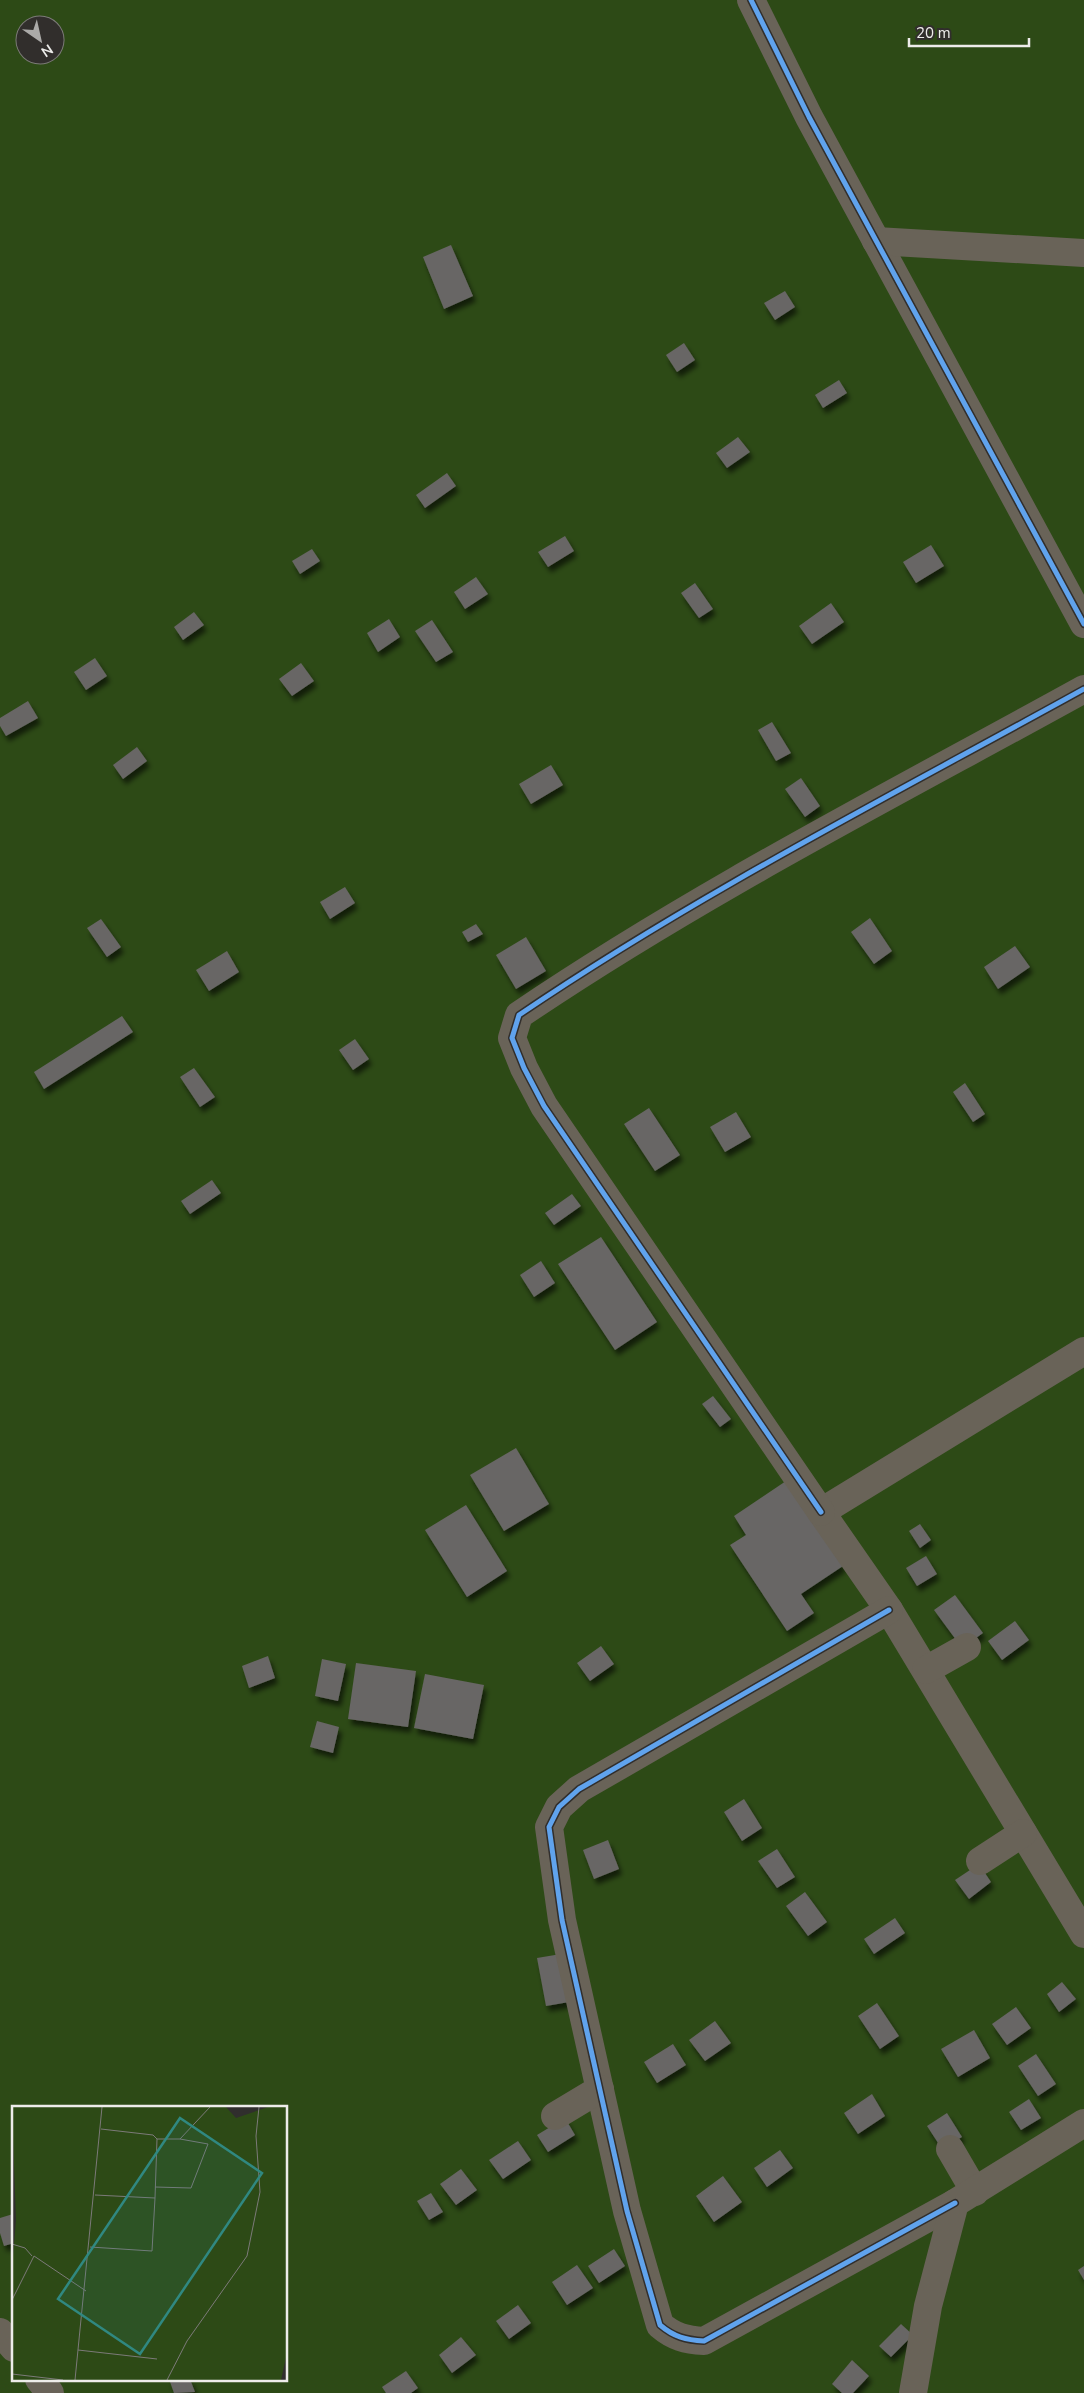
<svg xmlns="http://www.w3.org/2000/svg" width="1084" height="2393" viewBox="0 0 1084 2393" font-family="'Nunito Sans',sans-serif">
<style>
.green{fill:#2d4a16;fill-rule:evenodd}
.building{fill:#686665;filter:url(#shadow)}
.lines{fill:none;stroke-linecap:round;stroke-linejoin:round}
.minor{stroke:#696358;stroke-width:28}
.cycleway-casing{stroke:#312e2c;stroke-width:8}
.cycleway{stroke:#60a3ed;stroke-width:5}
.inset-road{fill:none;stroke:#7c7a79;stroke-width:1}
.view{fill:#308881;fill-opacity:0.15;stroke:#308881;stroke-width:2.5}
.inset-edge{fill:none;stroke:#edecea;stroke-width:2.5}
</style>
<defs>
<filter id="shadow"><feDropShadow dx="3" dy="5.5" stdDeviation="2.5" flood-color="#0009"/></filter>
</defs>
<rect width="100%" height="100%" fill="#302e2d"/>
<path class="green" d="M0,0h1084v2393h-1084zM25,25h30v30h-30zM14,2107h272v272h-272z"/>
<g class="building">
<path d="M451,245l22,51 -29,13 -21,-52z"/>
<path d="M785,291l10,16 -20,13 -11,-17z"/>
<path d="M684,343l11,17 -18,12 -11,-17z"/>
<path d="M839,380l8,13 -24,15 -8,-13z"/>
<path d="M738,437l12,15 -23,16 -11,-15z"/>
<path d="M447,473l9,13 -31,22 -9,-13z"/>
<path d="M565,536l9,15 -26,16 -10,-15z"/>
<path d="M931,545l13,21 -28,17 -13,-21z"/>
<path d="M312,549l8,12 -20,13 -8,-13z"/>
<path d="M476,577l12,17 -23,15 -11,-17z"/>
<path d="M695,583l18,26 -14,9 -18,-25z"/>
<path d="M831,603l13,19 -32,22 -13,-18z"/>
<path d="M194,612l10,13 -21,15 -9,-13z"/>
<path d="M389,619l11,18 -22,15 -11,-19z"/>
<path d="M432,620l21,32 -17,10 -21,-31z"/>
<path d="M95,658l12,18 -21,14 -12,-18z"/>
<path d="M301,663l13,18 -22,15 -13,-17z"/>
<path d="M28,701l10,17 -32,18 -6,-10v-8z"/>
<path d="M772,722l19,31 -15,8 -18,-31z"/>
<path d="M137,747l10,14 -24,18 -10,-14z"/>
<path d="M551,765l12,20 -32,19 -12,-20z"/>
<path d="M801,778l19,28 -15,11 -20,-28z"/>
<path d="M345,887l10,16 -25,16 -10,-17z"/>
<path d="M870,918l22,33 -18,13 -23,-32z"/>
<path d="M101,919l20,28 -14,10 -20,-29z"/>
<path d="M476,924l7,10 -15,8 -6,-10z"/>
<path d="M526,937l20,34 -30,18 -20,-34z"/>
<path d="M1015,946l15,21 -32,22 -14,-22z"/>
<path d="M227,951l12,21 -30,19 -13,-21z"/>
<path d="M122,1016l11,16 -89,57 -10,-17z"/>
<path d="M355,1039l14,20 -16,11 -14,-20z"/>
<path d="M194,1068l21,29 -15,10 -20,-30z"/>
<path d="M965,1083l20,31 -12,8 -20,-30z"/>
<path d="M649,1108l31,47 -25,16 -31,-47z"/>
<path d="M736,1112l15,25 -26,15 -15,-25z"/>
<path d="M212,1180l9,13 -31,21 -9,-13z"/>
<path d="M572,1194l9,12 -27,19 -9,-12z"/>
<path d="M601,1237l56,85 -42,28 -57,-86z"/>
<path d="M541,1261l14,22 -21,14 -14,-22z"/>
<path d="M713,1396l18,23 -11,8 -18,-23z"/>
<path d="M516,1448l33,56 -45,27 -34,-56z"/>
<path d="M786,1481l57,85 -42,28 13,19 -27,18 -57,-86 16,-10 -12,-19z"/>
<path d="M466,1505l41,66 -40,26 -42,-67z"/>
<path d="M920,1524l11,16 -11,8 -11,-17z"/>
<path d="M926,1556l11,18 -20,12 -11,-18z"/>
<path d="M955,1595l28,38 -21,15 -28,-38z"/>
<path d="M1015,1621l14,19 -27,20 -14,-19z"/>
<path d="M601,1646l13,18 -24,17 -13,-18z"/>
<path d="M268,1656l7,22 -26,10 -7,-22z"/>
<path d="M322,1659l24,5 -8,37 -23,-5z"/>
<path d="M356,1663l60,8 -8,56 -60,-8z"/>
<path d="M425,1674l59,11 -11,54 -59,-11z"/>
<path d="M317,1721l22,6 -6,26 -23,-6z"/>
<path d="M744,1799l18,29 -20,13 -18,-29z"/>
<path d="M608,1840l11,29 -25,10 -11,-29z"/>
<path d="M777,1849l18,28 -18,11 -19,-27z"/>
<path d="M979,1864l12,18 -22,17 -14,-19z"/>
<path d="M805,1892l22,30 -19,14 -22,-30z"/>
<path d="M895,1918l10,15 -31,21 -10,-15z"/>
<path d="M567,1953l8,48 -29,5 -9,-48z"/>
<path d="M1062,1982l14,17 -17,13 -12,-18z"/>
<path d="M877,2003l22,33 -19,13 -22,-33z"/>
<path d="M1016,2007l15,21 -24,17 -15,-21z"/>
<path d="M715,2021l16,22 -26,18 -16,-21z"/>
<path d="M974,2030l16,28 -32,19 -17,-28z"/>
<path d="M673,2044l13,21 -29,18 -13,-21z"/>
<path d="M1036,2054l20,30 -18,12 -20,-30z"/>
<path d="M872,2094l13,22 -27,18 -14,-21z"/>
<path d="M1029,2099l12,19 -20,12 -12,-18z"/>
<path d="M947,2113l15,24 -20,12 -15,-23z"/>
<path d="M565,2118l10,17 -27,17 -11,-17z"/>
<path d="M518,2141l13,19 -28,19 -14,-19z"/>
<path d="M780,2150l13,18 -26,19 -13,-19z"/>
<path d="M461,2169l16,21 -21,15 -16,-21z"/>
<path d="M723,2176l19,26 -28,20 -18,-26z"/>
<path d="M431,2193l12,19 -14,8 -12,-19z"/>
<path d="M13,2214l1,29 -10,3 -4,-13v-15z"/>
<path d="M614,2249l11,17 -26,17 -11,-17z"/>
<path d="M577,2265l16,23 -26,17 -15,-23z"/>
<path d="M1084,2266v14l-6,-10z"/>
<path d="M518,2305l13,18 -22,16 -13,-18z"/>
<path d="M901,2324l12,11 -22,22 -12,-11z"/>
<path d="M461,2337l15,18 -24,18 -13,-18z"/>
<path d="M852,2360l17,16 -16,17h-11l-10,-9z"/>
<path d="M406,2371l12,17 -7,5h-25l-4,-6z"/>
<path d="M169,2379h21l5,13 -21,1z"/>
</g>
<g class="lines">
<g class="minor">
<path d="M751,0l58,117 275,507"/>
<path d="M876,241l208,12"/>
<path d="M1084,1351l-263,161 68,98 195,324"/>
<path d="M821,1512l-277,-406 -20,-38 -12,-30 7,-23c180,-122 375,-221 565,-326"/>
<path d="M889,1610l-310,179 -20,18 -10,20 13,93 65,291 33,114c14,12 26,15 44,16l251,-138"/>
<path d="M926,1670l41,-23"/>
<path d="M980,1861l43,-28"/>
<path d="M555,2116l45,-27"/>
<path d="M950,2149l25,43"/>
<path d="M0,2332l14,16"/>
<path d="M39,2379l11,14"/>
<path d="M913,2393l15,-87 27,-103 129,-80"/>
</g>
<g class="cycleway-casing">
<g id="cycleway">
<path d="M751,0l58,117 275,507"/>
<path d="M821,1512l-277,-406 -20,-38 -12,-30 7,-23c180,-122 375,-221 565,-326"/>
<path d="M889,1610l-310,179 -20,18 -10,20 13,93 65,291 33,114c14,12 26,15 44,16l251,-138"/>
</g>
</g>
<use href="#cycleway" class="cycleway"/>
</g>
<g transform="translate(12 2106)">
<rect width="275" height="275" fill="#302e2d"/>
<path d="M0,1h214l10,11 32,-11h19v246l-6,27h-269v-111l4,-49z" fill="#2d4a16"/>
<path class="inset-road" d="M145,33h23l30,-32M143,81l36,1 17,-44 -28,-5M83,89l60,3 2,-59 -4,-4 -52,-6M0,138l13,4 7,8M78,141l62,4 3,-53M0,194l22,-44 52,35M66,244l79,9M0,268l51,6M63,274l27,-273M155,274l20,-39 60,-85 13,-64 -4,-56 3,-29"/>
<path class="view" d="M168,12l82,55 -122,181 -82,-55z"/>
<rect width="275" height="275" class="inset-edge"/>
</g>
<g transform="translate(40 40) rotate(146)"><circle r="24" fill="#312e2c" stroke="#7c7a78"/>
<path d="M0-4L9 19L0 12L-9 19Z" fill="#abaaa8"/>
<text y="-8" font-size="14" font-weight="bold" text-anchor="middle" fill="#edecea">N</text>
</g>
<path d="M909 38v8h120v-8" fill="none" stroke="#edecea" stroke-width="2.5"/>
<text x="916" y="38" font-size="15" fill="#edecea" stroke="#312e2c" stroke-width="4" paint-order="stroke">20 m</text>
</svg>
